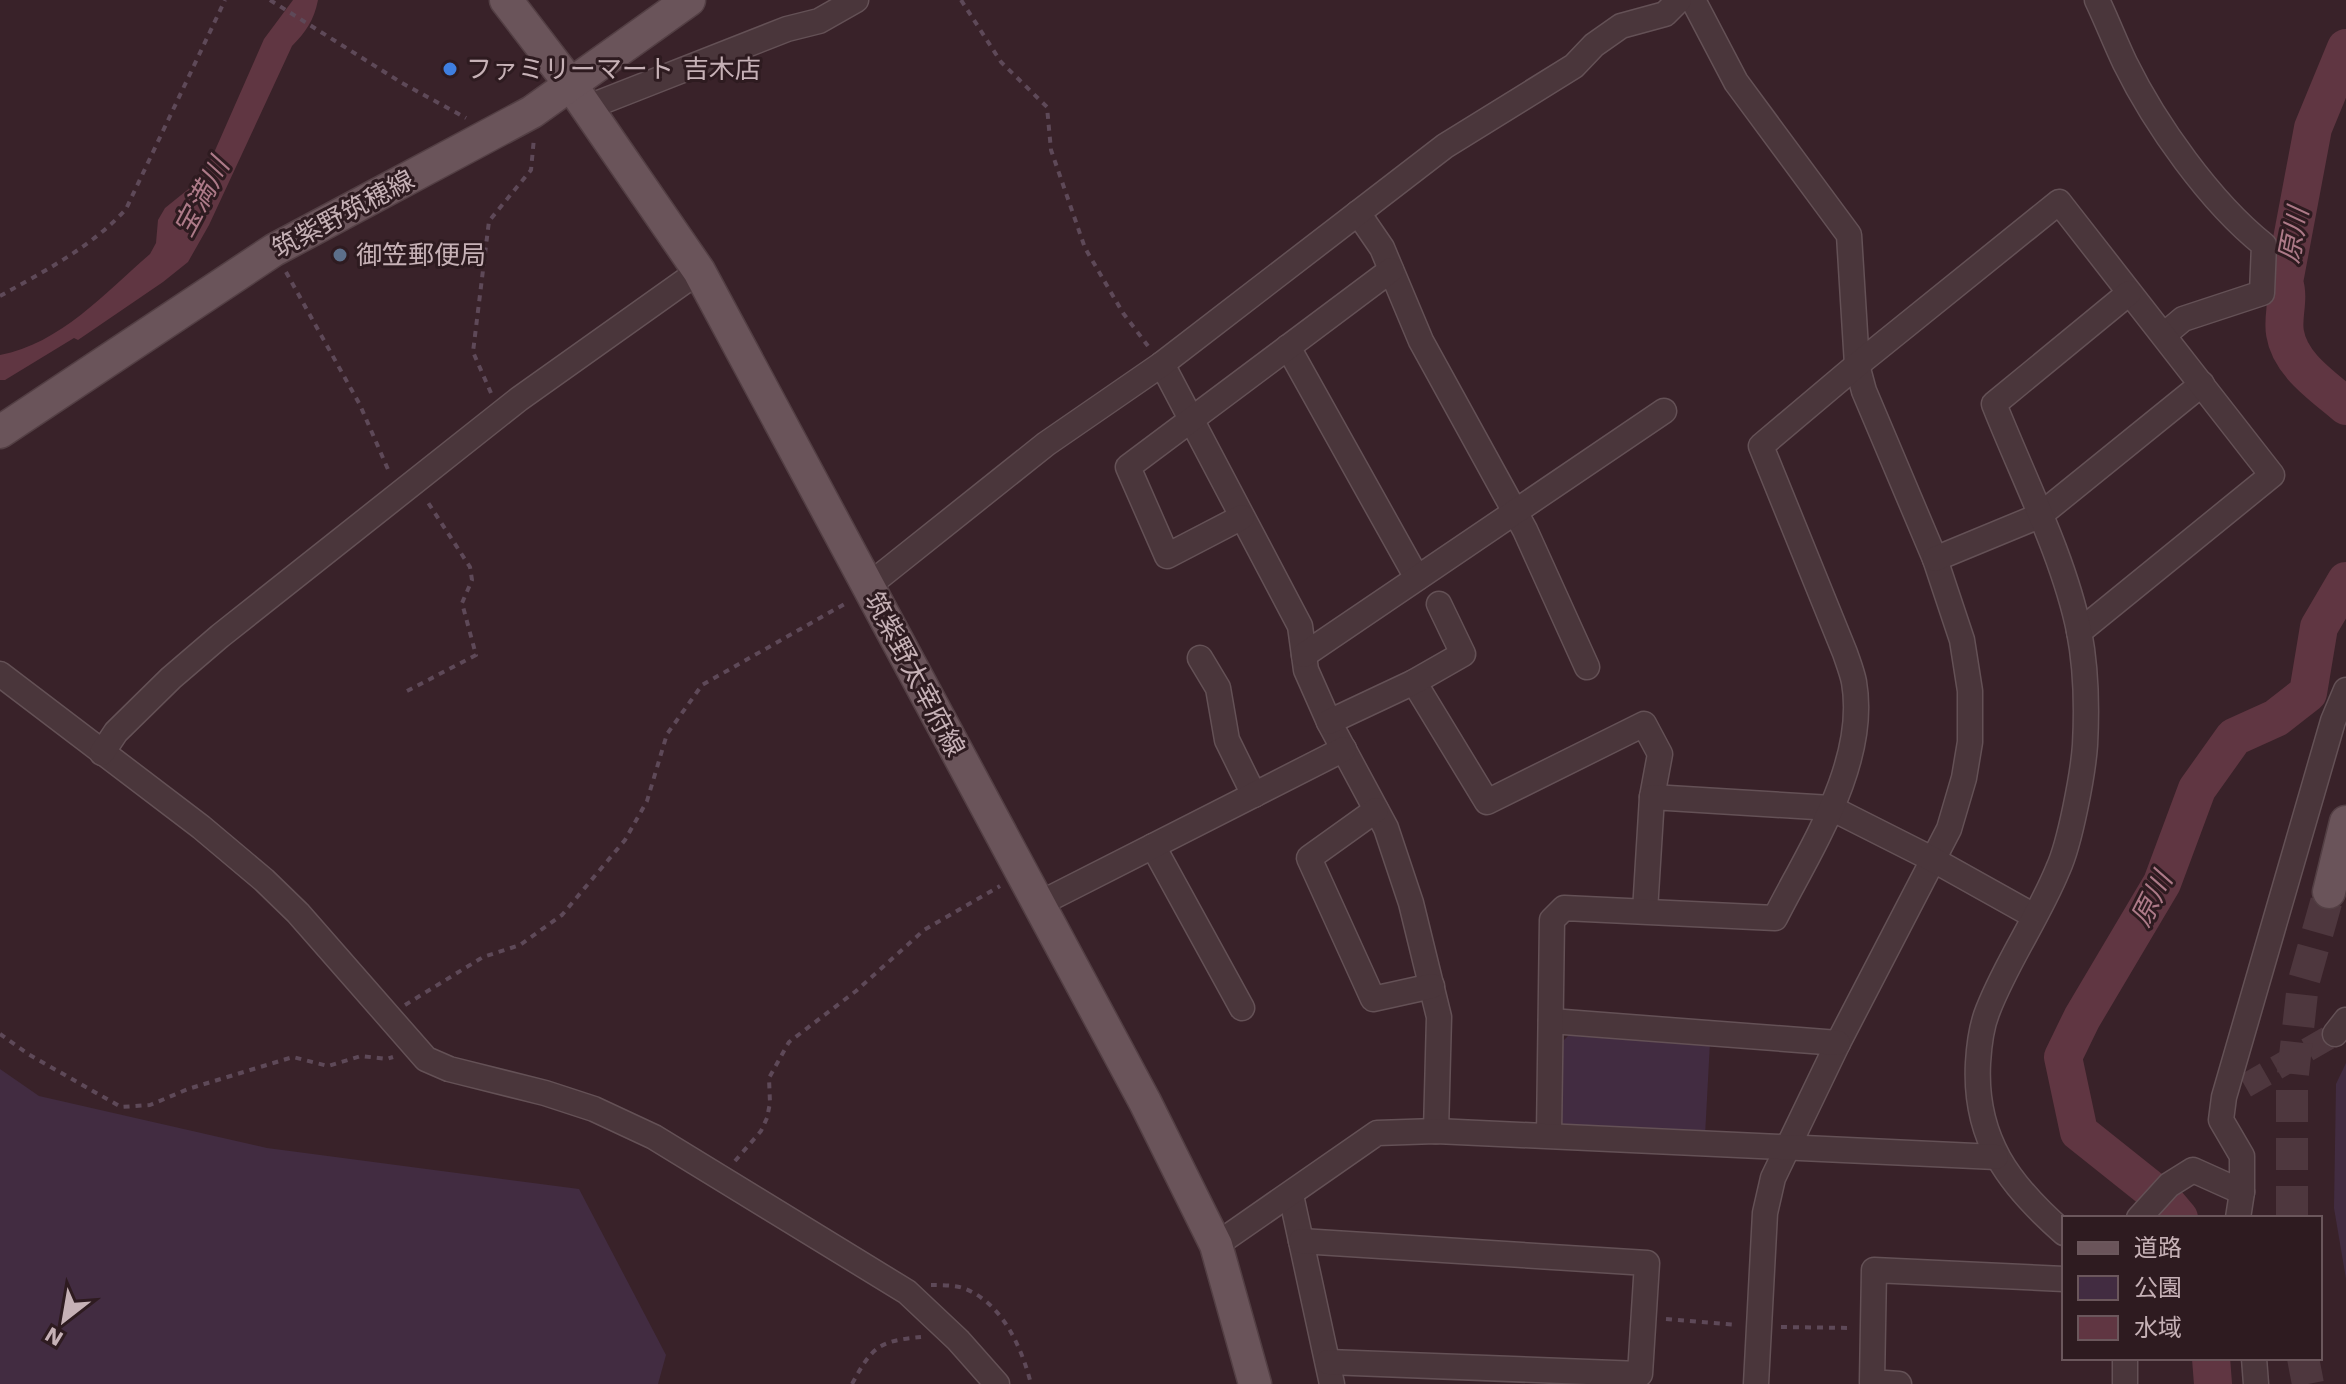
<svg xmlns="http://www.w3.org/2000/svg" width="2346" height="1384" viewBox="0 0 2346 1384" font-family="'Work Sans','Noto Sans JP',sans-serif">
<style>
.green{fill:#422c41}
.water{fill:#603642}
.lines{fill:none;stroke-linecap:round;stroke-linejoin:round}
.river{stroke:#603642;stroke-width:38}
.minor-tunnel{stroke:#4e373e;stroke-width:24;stroke-dasharray:24 12;stroke-linecap:butt}
.major-tunnel{stroke:#4e373e;stroke-width:32;stroke-dasharray:32 16;stroke-linecap:butt}
.minor-casing{stroke:#645156;stroke-width:27}
.major-casing{stroke:#533f44;stroke-width:35}
.path{stroke:#5e4958;stroke-width:4;stroke-dasharray:6 6;stroke-linecap:butt}
.minor{stroke:#4a363b;stroke-width:24}
.major{stroke:#6a545a;stroke-width:32}
.shop-dot{fill:#3f7fe0;stroke:#2e1b20;stroke-width:3}
.service-dot{fill:#5c6f8a;stroke:#2e1b20;stroke-width:3}
.labels{text-anchor:middle;stroke-width:6;stroke-linejoin:round;paint-order:stroke}
.poi-label{font-size:26px;fill:#c6b1b6;stroke:#2e1b20;text-anchor:start}
.street-label{font-size:26px;fill:#c6b1b6;stroke:#2e1b20}
.water-label{font-size:28px;font-style:italic;fill:#ad7a88;stroke:#2e1b20}
</style>
<rect width="100%" height="100%" fill="#392229"/>
<g class="green">
<path d="M1571,1033l139,9 -5,94 -138,-7 -10,-13 3,-72z"/>
<path d="M2346,1063v216l-12,-71 2,-124z"/>
<path d="M0,1069l39,27 228,52 312,41 87,166 -8,29h-658z"/>
</g>
<path class="water" d="M293,0h25c-4,20 -12,32 -26,46l-83,179 -21,37 -25,20 -85,58 -4,-2 -69,42h-5v-25c60,-11 106,-63 150,-101l6,-11 2,-23 7,-12 31,-25 17,-28 51,-116z"/>
<g class="lines">
<g class="river">
<path d="M2346,48l-33,80 -29,154c6,17 -2,34 1,51 5,32 38,53 61,73"/>
<path d="M2179,1218l-16,-19 -84,-67 -16,-75 19,-39 80,-135 35,-94 37,-52 42,-19 32,-25 11,-66 27,-46"/>
<path d="M2211,1358l2,26"/>
</g>
<path class="minor-tunnel" d="M2245,1086l90,-52"/>
<g class="major-tunnel">
<path d="M2292,1218v-135l11,-99 26,-92"/>
<path d="M2303,1358l5,26"/>
</g>
<g class="minor-casing">
<g id="minor">
<path d="M1693,0l43,82 113,153 8,130 7,26 71,168 27,81 8,51v51l-6,36 -15,51 -111,214 -65,135 -8,35 -9,171"/>
<path d="M2097,0c10,21 18,42 28,63 30,61 85,139 139,182l-2,48 -79,26 -19,16"/>
<path d="M586,108l201,-79 32,-8 37,-21"/>
<path d="M1358,213l24,35 39,93 104,189 62,137"/>
<path d="M1288,347l129,231"/>
<path d="M1162,364l138,262 6,44 23,52 57,106 25,75 28,114 -3,114"/>
<path d="M1242,517l-75,39 -39,-89 263,-197"/>
<path d="M1935,559l104,-43 163,-132"/>
<path d="M868,586l178,-142 116,-80 283,-218 129,-80 20,-21 27,-19 44,-12 14,-14"/>
<path d="M1304,655l360,-244"/>
<path d="M1200,658l18,30 9,52 27,55"/>
<path d="M0,674l201,153 63,53 34,33 128,146 23,10 96,24 49,16 60,28 253,155 51,48 39,44"/>
<path d="M1414,682l73,120 157,-78 16,30 -8,43"/>
<path d="M1329,722l85,-40 49,-28 -24,-50"/>
<path d="M102,753l14,-21 55,-54 49,-42 299,-237 180,-128"/>
<path d="M1376,810l-67,48 64,141 59,-13"/>
<path d="M1153,846l89,162"/>
<path d="M1039,904l305,-155"/>
<path d="M1645,911l7,-114 179,11 101,51 102,57"/>
<path d="M1551,1021l287,22"/>
<path d="M2335,1034l11,-14"/>
<path d="M1549,1135l3,-215 12,-12 211,10c35,-69 93,-155 79,-236 -2,-10 -6,-20 -9,-29l-84,-207 96,-81 202,-163 213,273 -193,157"/>
<path d="M1291,1195l41,189"/>
<path d="M2139,1218l30,-33 24,-15 49,22"/>
<path d="M2238,1218l4,-26v-36l-21,-36 3,-23 109,-376 13,-31"/>
<path d="M2064,1233c-55,-48 -90,-94 -86,-170 1,-18 3,-36 10,-53 19,-49 50,-92 70,-141 12,-26 25,-95 27,-124 2,-37 1,-78 -6,-114 -15,-74 -57,-156 -85,-227l135,-111"/>
<path d="M1301,1241l346,22 -7,111 -312,-12"/>
<path d="M1216,1245l161,-112 59,-2 560,26"/>
<path d="M2125,1358v26"/>
<path d="M2254,1358l2,26"/>
<path d="M1899,1384l-27,-2 2,-112 190,9"/>
</g>
</g>
<g class="major-casing">
<g id="major">
<path d="M506,0l65,85 128,186 446,831 71,143 39,139"/>
<path d="M0,432l274,-182 258,-138 157,-112"/>
<path d="M2329,892l17,-70"/>
</g>
</g>
<g class="path">
<path d="M270,0l132,83 64,35"/>
<path d="M961,0l40,62 46,45 4,43 34,98 38,65 25,33"/>
<path d="M286,272l74,133 30,69"/>
<path d="M0,296c43,-24 93,-50 126,-87l99,-209"/>
<path d="M491,393l-18,-41 16,-131 42,-51 3,-32"/>
<path d="M407,691l69,-36 -14,-52 10,-23 -2,-13 -43,-66"/>
<path d="M405,1005l78,-48 37,-12 42,-30 63,-75 22,-39 20,-67 35,-49 146,-83"/>
<path d="M0,1034l28,20 93,53 29,-2 38,-16 105,-32 35,9 33,-10 26,3 6,-2"/>
<path d="M735,1161l26,-30 6,-13 3,-15 -1,-25 20,-36 67,-51 68,-61 76,-44"/>
<path d="M931,1285c10,0 23,0 32,3 39,14 59,60 68,96"/>
<path d="M1666,1319l71,6"/>
<path d="M1781,1327l72,1"/>
<path d="M852,1384c20,-37 26,-43 69,-47"/>
</g>
<use href="#minor" class="minor"/>
<use href="#major" class="major"/>
</g>
<circle class="shop-dot" cx="450" cy="69" r="8"/>
<circle class="service-dot" cx="340" cy="255" r="8"/>
<g class="labels">
<g class="poi-label">
<text x="466" y="78">ファミリーマート 吉木店</text>
<text x="356" y="264">御笠郵便局</text>
</g>
<g class="street-label">
<text transform="translate(343 214) rotate(-28)" y="9">筑紫野筑穂線</text>
<text transform="translate(915 674) rotate(62)" y="9">筑紫野太宰府線</text>
</g>
<g class="water-label">
<text transform="translate(201 197) rotate(-62)" y="10">宝満川</text>
<text transform="translate(2293 235) rotate(-79)" y="10">原川</text>
<text transform="translate(2151 899) rotate(-63)" y="10">原川</text>
</g>
</g>
<rect x="2062" y="1216" width="260" height="144" fill="#2e1b20" stroke="#6b575c" stroke-width="2"/>
<rect x="2078" y="1242" width="40" height="12" fill="#6a545a" stroke="#6b575c" stroke-width="2"/>
<text x="2134" y="1256" font-size="24" fill="#c6b1b6">道路</text>
<rect x="2078" y="1276" width="40" height="24" fill="#422c41" stroke="#6b575c" stroke-width="2"/>
<text x="2134" y="1296" font-size="24" fill="#c6b1b6">公園</text>
<rect x="2078" y="1316" width="40" height="24" fill="#603642" stroke="#6b575c" stroke-width="2"/>
<text x="2134" y="1336" font-size="24" fill="#c6b1b6">水域</text>
<g transform="translate(64 1320) rotate(211)" stroke="#2e1b20" stroke-width="6" paint-order="stroke">
<path d="M0-6L14 30L0 20L-14 30Z" fill="#c6b1b6"/>
<text y="-12" font-size="22" font-weight="bold" text-anchor="middle" fill="#c6b1b6">N</text>
</g>
</svg>
